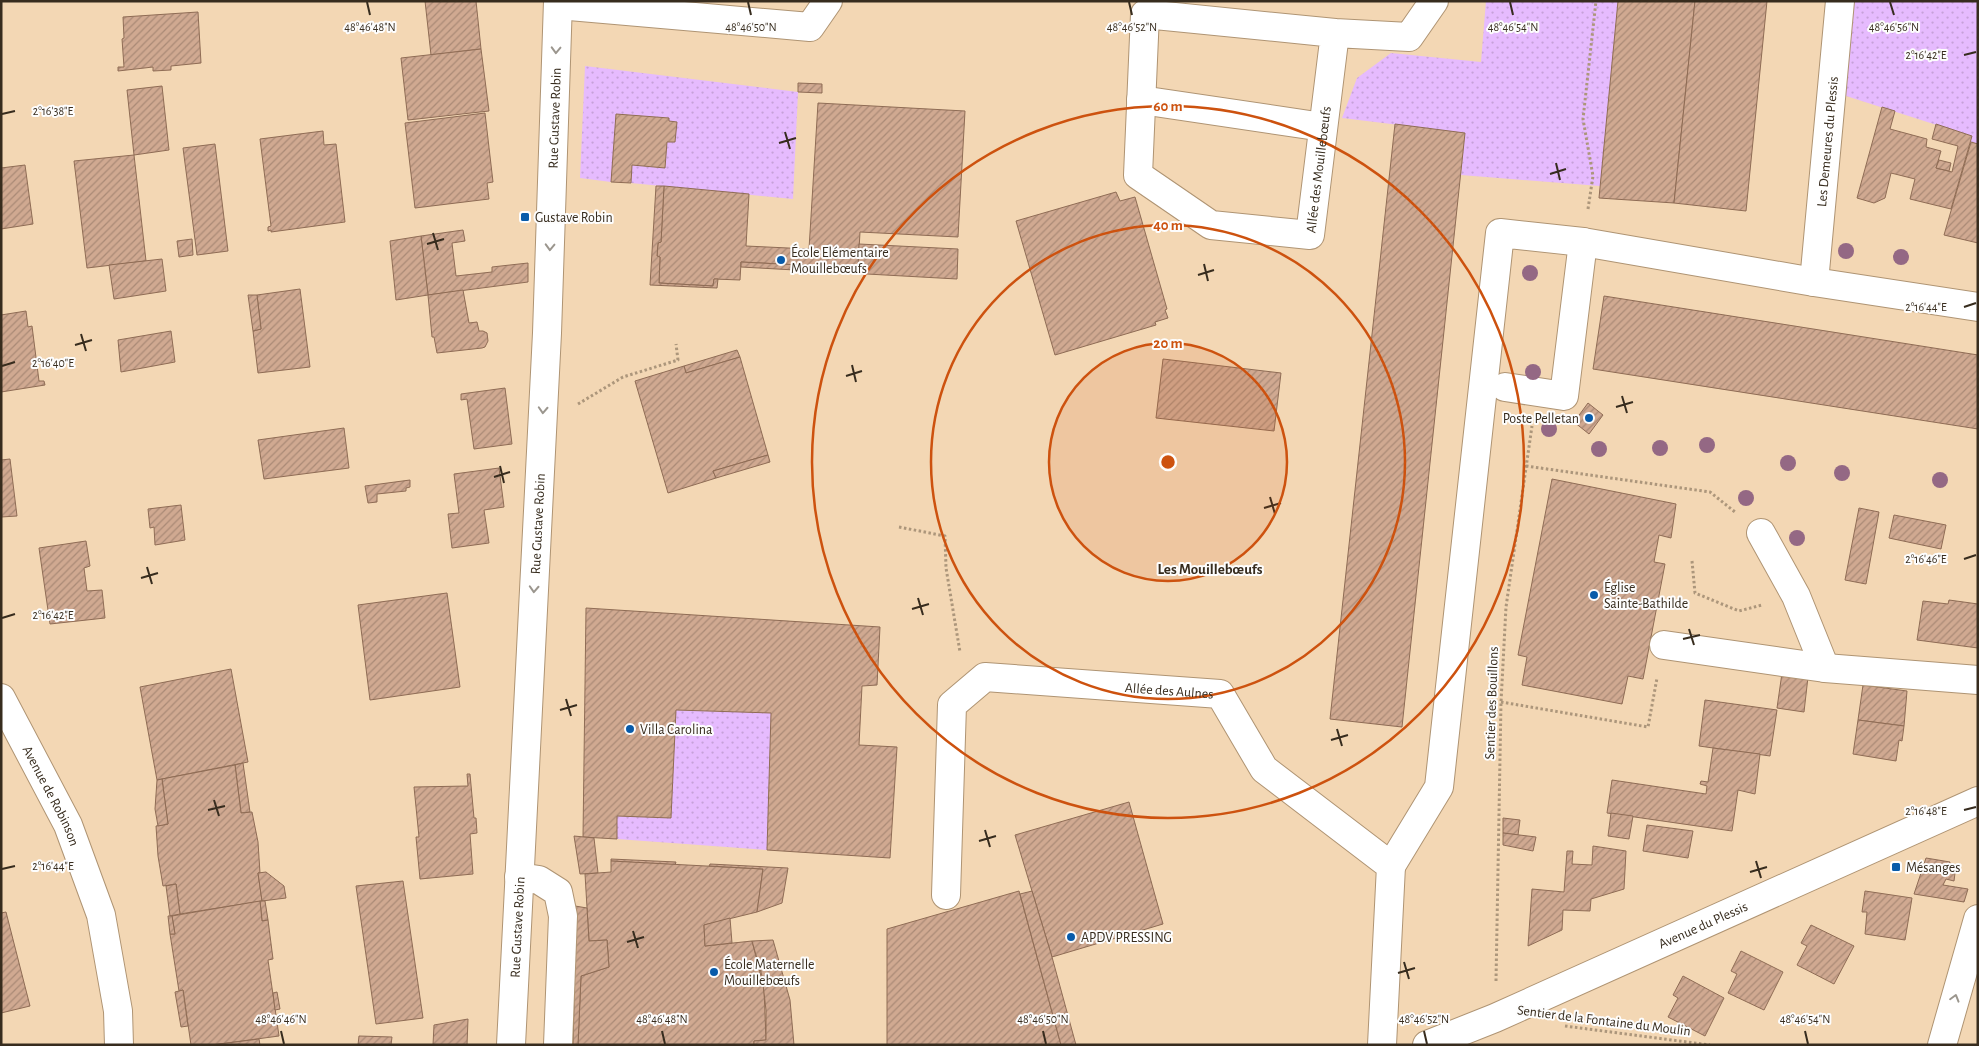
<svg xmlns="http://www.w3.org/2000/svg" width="1979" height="1046" viewBox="0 0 1979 1046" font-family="'Alegreya Sans',sans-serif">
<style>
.garden{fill:url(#garden-dots)}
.building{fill:url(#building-hatch);stroke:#8f6c55}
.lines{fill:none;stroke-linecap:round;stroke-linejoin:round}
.minor-casing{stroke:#af9473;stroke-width:30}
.path{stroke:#ac967b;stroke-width:3;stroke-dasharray:2.5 2.5;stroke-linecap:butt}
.minor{stroke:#fff;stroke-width:28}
.tree{fill:#946884}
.oneway{stroke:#9b968e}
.ticks{fill:none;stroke:#372c1e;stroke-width:2}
.ring{fill:none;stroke:#cd520f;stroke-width:2.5}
.poi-dot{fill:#085baa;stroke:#fdfdfd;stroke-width:2}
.labels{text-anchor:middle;stroke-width:4;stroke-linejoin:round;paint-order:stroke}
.street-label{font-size:14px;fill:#372c1e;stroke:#fdfdfd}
.poi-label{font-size:14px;fill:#372c1e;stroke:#fdfdfd;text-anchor:start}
.neighbourhood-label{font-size:15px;font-weight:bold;fill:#372c1e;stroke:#fdfdfd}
.ticks-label{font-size:12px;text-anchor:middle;fill:#372c1e;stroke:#fdfdfd;stroke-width:4;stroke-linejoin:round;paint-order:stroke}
.centre{fill:#cd520f;stroke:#fdfdfd;stroke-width:2.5}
.ring-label{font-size:15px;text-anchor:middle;font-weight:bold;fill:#cd520f;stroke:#fdfdfd;stroke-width:4;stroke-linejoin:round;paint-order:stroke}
</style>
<defs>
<pattern id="garden-dots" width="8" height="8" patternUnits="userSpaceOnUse" patternTransform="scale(1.25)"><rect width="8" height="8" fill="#e6bbfe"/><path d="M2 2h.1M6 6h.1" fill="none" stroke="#c6a1d9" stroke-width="1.8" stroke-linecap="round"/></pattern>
<pattern id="building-hatch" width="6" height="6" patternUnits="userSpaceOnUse" patternTransform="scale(1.25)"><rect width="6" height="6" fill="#d0a991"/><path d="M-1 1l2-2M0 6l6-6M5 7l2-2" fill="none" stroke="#aa8a76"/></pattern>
</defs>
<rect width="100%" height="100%" fill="#f3d7b4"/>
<g class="garden">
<path d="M1486,1h132l-18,185 -139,-11 4,-42 -123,-15 15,-40 34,-25 90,9z"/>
<path d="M1851,1h127v143l-7,-2v-6l-128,-41z"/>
<path d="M585,66l213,26 -5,107 -162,-16 1,-18 33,3 2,-26h8l1,-20 -7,-1v-3l-53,-4 -5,68 -31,-4z"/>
<path d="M676,710l95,3 -4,137 -150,-11v-23l54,2z"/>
</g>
<g class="building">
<path d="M425,1h51l5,48 -50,6z"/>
<path d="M1618,1h77l-21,202 -75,-5z"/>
<path d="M1695,1h72l-21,210 -72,-8z"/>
<path d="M198,12l3,51 -30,3v4l-18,1v-4l-35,4v-4h6l-2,-28 2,-1 -1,-21z"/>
<path d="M481,49l8,62 -81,9 -7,-62z"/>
<path d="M798,83l24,1v9l-24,-1z"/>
<path d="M162,86l7,64 -35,5 -7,-65z"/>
<path d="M818,103l147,8 -7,126 -98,-5 -2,36 -117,-6 -1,18 -26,-1 -1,7 -54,-3 1,-26 -3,-1 1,-13 3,-1 3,-56 85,8 -3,52 63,3z"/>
<path d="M1882,107l13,4 -5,18 37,10 -1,8 15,4 -5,17 16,4 6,-26 -26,-7 4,-15 36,12 -21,73 -41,-10 5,-20 -24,-6 -6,25 -11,5 -17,-5z"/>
<path d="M485,113l8,69 -6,1 2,16 -74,9 -10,-85z"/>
<path d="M616,114l53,4v3l8,1 -2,20h-8l-2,26 -33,-3 -1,18 -20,-1z"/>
<path d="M1395,124l70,9 -63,594 -72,-8z"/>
<path d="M323,131l1,14 12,-1 9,78 -74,10v-2l-3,1v-4l3,-1 -11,-87z"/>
<path d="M1971,142l7,2v99l-34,-8z"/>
<path d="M215,144l13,107 -31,4 -14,-107z"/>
<path d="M134,155l12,106 -59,7 -13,-107z"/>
<path d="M1939,160l12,3 -2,8 -13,-3z"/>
<path d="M25,165l8,59 -32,5v-61z"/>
<path d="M656,186h8l-3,56 -3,1 -1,13 3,1 -1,26 54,3 1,-7h4l-1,9 -67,-3z"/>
<path d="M1116,192l4,9 15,-4 32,112 -2,1 3,8 -13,4 1,3 -101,30 -39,-134z"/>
<path d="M463,230l2,11 -13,2 4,33 36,-4v-5l36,-4v19l-100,13 -7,-59z"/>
<path d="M421,236l7,59 -32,5 -6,-59z"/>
<path d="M192,239l1,16 -14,2 -2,-16z"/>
<path d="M859,244l99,5 -1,30 -216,-12v-5l117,6z"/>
<path d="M162,259l4,32 -52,8 -5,-34z"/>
<path d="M300,289l10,78 -52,6 -5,-42 8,-2 -4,-34z"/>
<path d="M463,290l6,33 8,-1 2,9h4l4,2 1,8 -3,6 -3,1 -45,5 -3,-16h-2l-4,-42z"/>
<path d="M248,295h9l4,34 -8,2z"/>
<path d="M1604,296l374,59v74l-385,-60z"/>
<path d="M26,311l2,16 4,-1 7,55h5l1,4 -44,7v-77z"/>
<path d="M171,331l4,31 -54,10 -3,-32z"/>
<path d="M737,350l3,7 -54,16 -2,-7z"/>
<path d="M740,357l28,98 -55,16 3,7 -48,15 -33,-112 49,-15 2,7z"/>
<path d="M1163,359l118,14 -7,58 -118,-13z"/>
<path d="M505,388l7,56 -38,5 -7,-50 -6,1v-6z"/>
<path d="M1588,403l15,12 -14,19 -15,-12z"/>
<path d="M344,428l5,40 -85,11 -6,-39z"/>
<path d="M768,455l2,7 -54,16 -3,-7z"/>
<path d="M10,459l7,57 -16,1v-57z"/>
<path d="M499,468l5,39 -20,3 5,33 -37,5 -4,-34 11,-1 -5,-39z"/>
<path d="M1552,479l124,25 -5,34 -12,-3 -5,27 11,2 -22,115 -15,-3 -6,28 -100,-19 5,-28 -9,-2z"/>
<path d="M410,480v7l-4,1v3l-29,3v8l-9,1 -3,-17z"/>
<path d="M181,505l4,35 -30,5 -1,-18 -4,1 -2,-19z"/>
<path d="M1859,508l20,4 -13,72 -21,-4z"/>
<path d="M1894,515l52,10 -5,24 -52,-11z"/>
<path d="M86,541l4,25 -6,2 3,23 15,-1 3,28 -55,6 -11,-76z"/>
<path d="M447,593l13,94 -90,13 -12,-95z"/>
<path d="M1949,600l29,4v44l-61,-8 6,-39 25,3z"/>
<path d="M586,608l294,19 -3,58 -15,1 -3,59 38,2 -7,111 -123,-8 4,-137 -95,-3 -5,108 -54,-2v23l-34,-2z"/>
<path d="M231,669l17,93 -91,18 -17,-93z"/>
<path d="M1782,673l26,4 -4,35 -27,-4z"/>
<path d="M1863,685l44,6 -3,35 -46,-6z"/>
<path d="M1705,700l72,10 -7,46 -71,-10z"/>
<path d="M1858,720l46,6 -2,15 -3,-1 -3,21 -43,-7z"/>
<path d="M1713,748l47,6 -5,40 -17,-4 -6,41 -125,-18 5,-33 94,14 1,-8 -7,-2 1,-3 7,1z"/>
<path d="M243,763l7,49 -9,1 -6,-48z"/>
<path d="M235,765l6,48 11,-1 6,30 2,31h-2l4,28 -82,13 -4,-30 -13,2 -5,-30 -2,-30 12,-2 -6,-45z"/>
<path d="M467,774h3l4,44h2l1,15 -7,1 3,40 -53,5 -4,-42h3l-5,-50 54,-1z"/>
<path d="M162,779l6,45 -10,2 -3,-17 2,-29z"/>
<path d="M1129,802l34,122 -111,33 -37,-122z"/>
<path d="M1611,813l22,3 -4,23 -21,-3z"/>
<path d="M1503,818l17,2 -2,15 -15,-2z"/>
<path d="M1647,825l46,6 -5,27 -45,-7z"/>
<path d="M1503,833l33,4 -3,14 -30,-6z"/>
<path d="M574,836l20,2 4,35 -18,1z"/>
<path d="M1593,846l33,5 -2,38 -33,10 -1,12 -27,-1 -1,20 -34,16 4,-57 32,3 3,-41h6l-1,13 20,1z"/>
<path d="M1926,858l24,4 -2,10 7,1 -1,8 -8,-2 -3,6 25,4 -4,13 -50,-8z"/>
<path d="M611,859l65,3 -1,3 -64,-4z"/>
<path d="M611,861l152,8 -6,43 -53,13 1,21 47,-5 12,47 2,52 -12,1v4h-176l3,-69 28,-9 -2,-27 -18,1 -4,-67 26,-2z"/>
<path d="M710,864l78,4 -6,35 -25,9 6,-43 -54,-3z"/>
<path d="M266,872l18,14 2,12 -24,3 -4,-28z"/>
<path d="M403,881l20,137 -47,6 -20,-138z"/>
<path d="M176,884l4,30 -10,2 -4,-30z"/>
<path d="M1019,891l42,154h-174v-116z"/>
<path d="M1032,891l20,66 24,88h-15l-41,-151z"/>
<path d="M1865,891l47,7 -7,42 -40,-6 2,-22h-5z"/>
<path d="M260,901h5l3,19 -6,1z"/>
<path d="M260,901l2,20 6,-1 5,39 -5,1 11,76 -67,9h-21l-8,-55 -4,1 -9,-57h5l-3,-18z"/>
<path d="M575,906l12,2 2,33 18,-1 2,27 -28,9 -3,69h-5l1,-38 -2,-31z"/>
<path d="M6,912l24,94 -29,7v-100z"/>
<path d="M168,916h4l3,18h-5z"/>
<path d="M730,918l2,25 -27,3 -1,-21z"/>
<path d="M1811,925l43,21 -20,38 -37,-19 10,-19 -6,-3z"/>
<path d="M773,940l17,60 4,45h-40v-4l12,-1v-30l-4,-34 -10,-35z"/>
<path d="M1741,951l42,21 -19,38 -36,-17 9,-19 -6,-3z"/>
<path d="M1683,976l41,22 -19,38 -37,-19 10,-19 -5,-3z"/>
<path d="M183,990l5,36 -7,1 -6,-35z"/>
<path d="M277,992l3,17 -5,1 -2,-17z"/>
<path d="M468,1019l-1,26h-34l1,-20z"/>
<path d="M359,1036l33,1 -1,8h-33z"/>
<path d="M259,1039l1,6h-48z"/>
</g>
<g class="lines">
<g class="minor-casing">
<g id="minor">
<path d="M558,5l252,22 18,-26"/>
<path id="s1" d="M1335,33l-190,-19 -7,161 73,50 99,10 25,-202 74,4 25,-36"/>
<path d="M1141,100l182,27"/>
<path id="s2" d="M1814,282l26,-281"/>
<path d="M1505,387l59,9 19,-154"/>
<path d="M1761,533l35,63 29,72"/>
<path d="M1664,645l161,23 153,12"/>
<path id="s3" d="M1,698l67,127 33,90 17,96 1,34"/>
<path d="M1391,866l48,-79 61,-554 83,9 231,40 164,25"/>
<path d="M519,877l20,3 19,12 5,24 -5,129"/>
<path id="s4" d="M946,895l6,-190 33,-28 235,17 44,75 127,97 -9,179"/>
<path id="s5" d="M511,1045l36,-712 11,-332"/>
<path id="s6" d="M1427,1045l68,-27 483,-217"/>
<path d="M1942,1045l36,-126"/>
</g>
</g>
<g class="path">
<path d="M1588,209l5,-33 -10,-57 13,-118"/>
<path d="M578,404l45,-27 55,-17 -2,-16"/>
<path d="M1526,466l184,26 25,20"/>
<path d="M899,527l46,9 1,32 14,84"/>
<path d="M1692,561l3,32 44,18 23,-6"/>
<path d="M1501,702l147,25 9,-49"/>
<path d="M1496,981l5,-279 5,-95 26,-181"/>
<path d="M1565,1026l145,19"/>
</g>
<use href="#minor" class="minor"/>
</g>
<g class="tree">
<circle cx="1846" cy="251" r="8"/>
<circle cx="1901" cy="257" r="8"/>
<circle cx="1530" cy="273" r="8"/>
<circle cx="1533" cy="372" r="8"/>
<circle cx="1549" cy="429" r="8"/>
<circle cx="1707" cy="445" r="8"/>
<circle cx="1660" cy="448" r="8"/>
<circle cx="1599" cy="449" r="8"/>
<circle cx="1788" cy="463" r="8"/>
<circle cx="1842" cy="473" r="8"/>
<circle cx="1940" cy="480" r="8"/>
<circle cx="1746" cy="498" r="8"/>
<circle cx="1797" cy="538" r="8"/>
</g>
<defs><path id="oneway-chevron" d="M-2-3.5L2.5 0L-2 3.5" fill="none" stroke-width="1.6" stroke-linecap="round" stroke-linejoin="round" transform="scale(1.25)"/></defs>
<g class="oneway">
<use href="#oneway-chevron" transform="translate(556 50) rotate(92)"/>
<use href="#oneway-chevron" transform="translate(550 247) rotate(92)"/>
<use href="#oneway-chevron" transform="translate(543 410) rotate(93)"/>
<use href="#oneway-chevron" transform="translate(534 589) rotate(93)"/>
<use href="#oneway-chevron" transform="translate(1955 998) rotate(-74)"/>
</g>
<path class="ticks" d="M367,2l3,13M748,2l3,13M1129,2l3,13M1510,2l3,13M1890,2l4,13M1964,55l12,-3M2,114l13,-3M785,132l5,17M779,143l17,-5M1556,163l4,17M1550,174l16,-5M433,233l5,17M427,244l17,-5M1204,264l4,17M1198,275l16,-5M1964,307l12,-4M81,334l5,17M75,345l17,-5M852,365l4,17M2,366l13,-4M846,376l16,-5M1622,396l5,17M1616,407l17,-5M500,466l4,17M494,477l16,-5M1270,497l5,17M1264,508l17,-5M1964,559l12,-4M147,567l5,17M141,578l17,-5M918,598l5,17M912,609l17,-5M2,618l13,-4M1689,629l5,16M1683,639l17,-4M566,699l5,17M560,710l17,-5M1337,729l5,17M1331,740l17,-5M214,800l5,16M208,810l17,-4M1964,810l12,-3M985,830l5,17M979,841l17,-5M1756,861l5,17M2,869l13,-3M1750,872l17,-5M633,931l5,17M627,942l17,-5M1404,962l5,17M1398,973l17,-5M281,1031l3,13M662,1031l3,13M1043,1031l3,13M1424,1031l3,13M1805,1031l3,13"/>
<circle cx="1168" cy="462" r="119" fill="#cd520f" fill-opacity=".12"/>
<g class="ring">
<circle cx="1168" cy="462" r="119"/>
<circle cx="1168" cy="462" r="237"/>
<circle cx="1168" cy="462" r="356"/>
</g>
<g class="poi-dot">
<rect x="520" y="212" width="10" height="10" rx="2.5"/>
<circle cx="781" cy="260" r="5"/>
<circle cx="1589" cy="418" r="5"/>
<circle cx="1594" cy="595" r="5"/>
<circle cx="630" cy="729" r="5"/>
<rect x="1891" y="862" width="10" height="10" rx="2.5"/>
<circle cx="1071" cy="937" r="5"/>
<circle cx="714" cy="972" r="5"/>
</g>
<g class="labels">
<g class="street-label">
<text dy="5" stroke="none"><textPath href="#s5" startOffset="928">Rue Gustave Robin</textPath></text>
<text dy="5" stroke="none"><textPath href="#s2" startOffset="141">Les Demeures du Plessis</textPath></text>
<text dy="5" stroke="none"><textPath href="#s1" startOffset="606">Allée des Mouillebœufs</textPath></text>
<text dy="5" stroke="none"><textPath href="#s5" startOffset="522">Rue Gustave Robin</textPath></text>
<text dy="5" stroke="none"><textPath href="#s4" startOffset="418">Allée des Aulnes</textPath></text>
<text transform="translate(1491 703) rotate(-88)" y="5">Sentier des Bouillons</text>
<text dy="5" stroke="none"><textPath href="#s3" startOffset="110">Avenue de Robinson</textPath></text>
<text dy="5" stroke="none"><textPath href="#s6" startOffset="301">Avenue du Plessis</textPath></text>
<text dy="5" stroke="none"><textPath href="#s5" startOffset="118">Rue Gustave Robin</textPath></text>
<text transform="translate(1604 1020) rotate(7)" y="5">Sentier de la Fontaine du Moulin</text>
</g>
<g class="poi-label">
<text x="535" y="222">Gustave Robin</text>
<text x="791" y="257">École Elémentaire<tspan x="791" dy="16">Mouillebœufs</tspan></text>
<text x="1579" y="423" text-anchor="end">Poste Pelletan</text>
<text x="1604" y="592">Église<tspan x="1604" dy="16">Sainte-Bathilde</tspan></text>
<text x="640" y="734">Villa Carolina</text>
<text x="1906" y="872">Mésanges</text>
<text x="1081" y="942">APDV PRESSING</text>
<text x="724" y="969">École Maternelle<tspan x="724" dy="16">Mouillebœufs</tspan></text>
</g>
<g class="neighbourhood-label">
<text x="1210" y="574">Les Mouillebœufs</text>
</g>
</g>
<g class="ticks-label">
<text x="370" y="31">48°46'48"N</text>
<text x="751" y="31">48°46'50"N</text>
<text x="1132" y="31">48°46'52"N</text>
<text x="1513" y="31">48°46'54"N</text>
<text x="1894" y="31">48°46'56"N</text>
<text x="1926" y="59">2°16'42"E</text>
<text x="53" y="115">2°16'38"E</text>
<text x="1926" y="311">2°16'44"E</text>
<text x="53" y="367">2°16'40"E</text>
<text x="1926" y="563">2°16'46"E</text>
<text x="53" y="619">2°16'42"E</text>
<text x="1926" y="815">2°16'48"E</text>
<text x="53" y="870">2°16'44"E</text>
<text x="281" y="1023">48°46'46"N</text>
<text x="662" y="1023">48°46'48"N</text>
<text x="1043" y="1023">48°46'50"N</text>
<text x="1424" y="1023">48°46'52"N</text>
<text x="1805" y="1023">48°46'54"N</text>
</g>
<circle cx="1168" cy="462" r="8" class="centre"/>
<g class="ring-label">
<text x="1168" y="111">60 m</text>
<text x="1168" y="230">40 m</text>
<text x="1168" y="348">20 m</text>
</g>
<rect width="1979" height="1046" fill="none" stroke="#372c1e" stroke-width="5"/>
</svg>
